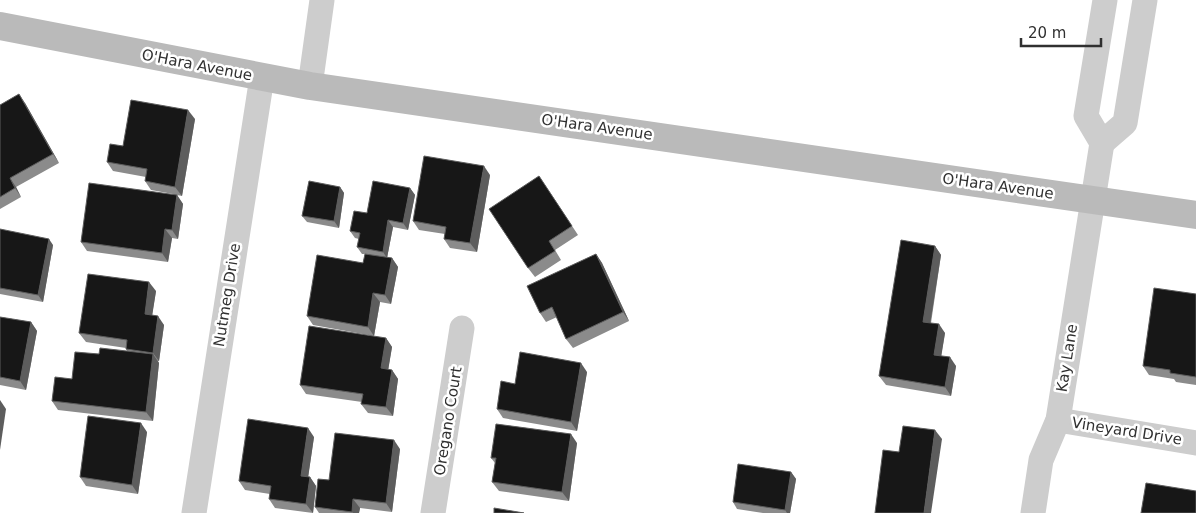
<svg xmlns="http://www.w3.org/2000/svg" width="1196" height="513" viewBox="0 0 1196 513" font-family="'DejaVu Sans',sans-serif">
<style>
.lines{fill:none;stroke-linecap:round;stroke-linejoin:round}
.minor{stroke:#cdcdcd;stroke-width:25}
.secondary{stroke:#bababa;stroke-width:28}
.wall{fill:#8b8b8b}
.shaded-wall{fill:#5d5d5d}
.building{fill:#171717;stroke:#5d5d5d}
.labels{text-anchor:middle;stroke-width:5;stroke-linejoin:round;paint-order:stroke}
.street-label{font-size:15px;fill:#303030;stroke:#fff}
</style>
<rect width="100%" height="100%" fill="#fff"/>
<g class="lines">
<g class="minor">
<path d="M310,86l12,-86"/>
<path d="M1102,143l23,-20 20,-123"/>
<path d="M1058,420l138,23"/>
<path d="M194,513l68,-436"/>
<path d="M433,513l29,-185"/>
<path d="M1033,513l8,-53 17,-40 44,-277 -16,-27 19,-116"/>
</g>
<path class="secondary" d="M0,26l310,60 886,129"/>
</g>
<g class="wall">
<path d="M25,103l34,60 -43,24 5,10 -21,12v-104z"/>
<path d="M195,119l-13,77 -5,-1 6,9 -5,35 -6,-1 -4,24 -81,-11 -6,-9 92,-48 -22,-4 -6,-9 1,-4 -33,-6 -6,-9 16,-16z"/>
<path d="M490,175l-13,77 -27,-4 -6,-9 1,-5 -26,-4 -6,-9z"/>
<path d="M539,176l39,59 -23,15 6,10 -26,17 -7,-9z"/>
<path d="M340,187l4,6 -5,35 -32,-6 -5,-6z"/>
<path d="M410,188l5,7 -7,35 -15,-3 -6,31h5l6,9 -7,37 -11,-2 -6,34 -61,-11 -6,-9 56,-53 2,-9h-3l-5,-7 2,-8 -4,-1 -5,-7 17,-18z"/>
<path d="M0,229l53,16 -10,57 -43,-8z"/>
<path d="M935,246l6,9 -10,68 14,10 -4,23 15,10 -5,30 -65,-11 -7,-9z"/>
<path d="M596,254l6,9 27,58 -56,27 -7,-9 -9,-22 -11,5 -6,-9z"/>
<path d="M156,291l-4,24 12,10 -5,36h-1l1,2 -6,58 -95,-11 -6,-9 20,-22 27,-25 28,-3 -1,-2v-1l-40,-6 -7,-9z"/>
<path d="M1196,294v91l-20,-3 -2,-3 -25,-4 -6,-9z"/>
<path d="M0,317l31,5 6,9 -11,59 -26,-5z"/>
<path d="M386,338l6,9 -4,23h4l6,9 -5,37 -25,-3 -7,-9 1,-2 -56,-8 -6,-9z"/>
<path d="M587,372l-10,59 -74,-13 -6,-9 18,-25z"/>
<path d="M147,432l-9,62 -52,-8 -6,-9z"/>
<path d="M314,437l-6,40h2l6,9 -3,27 -38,-5 -6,-9 1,-5 -25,-4 -6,-9z"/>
<path d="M577,443l-8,58 -70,-10 -7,-9 3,-19 -4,-5z"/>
<path d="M400,449l-8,63 -32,-4 -1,5h-40l-4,-6 14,-27z"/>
<path d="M791,472l5,7 -6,34h-27l-26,-4 -4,-7z"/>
</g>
<g class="shaded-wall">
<path d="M19,94l6,9 34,60 -6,-9z"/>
<path d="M188,110l7,9 -13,77 -7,-9z"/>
<path d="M484,166l6,9 -13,77 -7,-9z"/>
<path d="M10,178l6,9 5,10 -6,-9z"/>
<path d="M340,187l4,6 -5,35 -5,-7z"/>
<path d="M410,188l5,7 -7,35 -5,-7z"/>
<path d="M177,195l6,9 -5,35 -6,-9z"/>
<path d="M388,220l5,7 -6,31 -4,-6z"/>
<path d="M165,229l7,9 -4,24 -6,-9z"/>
<path d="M49,239l4,6 -10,57 -5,-7z"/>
<path d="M935,246l6,9 -12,76 -6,-9z"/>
<path d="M596,254l6,9 27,58 -6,-9z"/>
<path d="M392,258l6,9 -7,37 -6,-9z"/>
<path d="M149,282l7,9 -5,32 -6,-9z"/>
<path d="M373,293l7,9 -6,34 -6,-9z"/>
<path d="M158,316l6,9 -5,36 -6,-8z"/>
<path d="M31,322l6,9 -11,59 -6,-9z"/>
<path d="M939,324l6,9 -5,31 -6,-9z"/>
<path d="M386,338l6,9 -5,30 -6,-9z"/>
<path d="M153,354l6,9 -6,58 -7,-9z"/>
<path d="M950,357l6,9 -5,30 -6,-9z"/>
<path d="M581,363l6,9 -10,59 -6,-9z"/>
<path d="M392,370l6,9 -5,37 -7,-9z"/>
<path d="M0,400l6,9 -6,41z"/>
<path d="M141,423l6,9 -9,62 -6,-9z"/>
<path d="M308,428l6,9 -7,48 -6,-9z"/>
<path d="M935,430l7,9 -11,74h-7z"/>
<path d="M571,434l6,9 -8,58 -7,-9z"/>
<path d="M394,440l6,9 -8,63 -6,-9z"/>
<path d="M791,472l5,7 -6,34h-3l-2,-3z"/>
<path d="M310,477l6,9 -3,27 -7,-9z"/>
<path d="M353,499l7,9 -1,5h-6l-1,-1z"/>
</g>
<g class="building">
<path d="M19,94l34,60 -43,24 5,10 -15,9v-92z"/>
<path d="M131,100l57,10 -13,77 -30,-6 2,-12 -40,-7 3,-18 13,2z"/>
<path d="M424,156l60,10 -14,77 -26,-4 2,-12 -33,-6z"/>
<path d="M539,176l33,50 -23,15 6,10 -27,17 -39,-59z"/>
<path d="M309,181l31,6 -6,34 -32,-5z"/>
<path d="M373,181l37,7 -7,35 -15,-3 -5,32 -26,-5 3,-14 -10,-2 4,-20 13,2z"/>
<path d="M89,183l88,12 -5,35 -7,-1 -3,24 -81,-11z"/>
<path d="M0,229l49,10 -11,56 -38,-7z"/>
<path d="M901,240l34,6 -12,76 16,2 -5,31 16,2 -5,30 -66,-11z"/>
<path d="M365,254l27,4 -7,37 -12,-2 -5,34 -61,-11 10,-61 46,8z"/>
<path d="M596,254l27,58 -57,27 -14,-32 -12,6 -13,-27z"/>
<path d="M88,274l61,8 -4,32 13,2 -5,37 -27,-4 1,-9 -48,-7z"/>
<path d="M1154,288l42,6v83l-26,-4v-3l-27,-4z"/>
<path d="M0,317l31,5 -11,59 -20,-4z"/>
<path d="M309,326l77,12 -5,30 11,2 -6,37 -25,-3 2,-10 -63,-9z"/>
<path d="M100,348l53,6 -7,58 -94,-11 3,-24 17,2 3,-27 24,2z"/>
<path d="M520,352l61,11 -10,59 -74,-13 4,-28 14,3z"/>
<path d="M88,416l53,7 -9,62 -52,-8z"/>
<path d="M248,419l60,9 -7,48 9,1 -4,27 -37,-5 2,-13 -32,-5z"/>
<path d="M496,424l75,10 -9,58 -70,-10 4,-24h-5z"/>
<path d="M903,426l32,4 -11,83h-49l8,-63 16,2z"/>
<path d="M335,433l59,7 -8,63 -33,-4 -1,13 -37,-5 3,-28 11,1z"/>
<path d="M738,464l53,8 -6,38 -52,-8z"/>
<path d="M1146,483l50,8v22h-55z"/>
<path d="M494,508l30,5h-30z"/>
</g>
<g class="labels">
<g class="street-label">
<text transform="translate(197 65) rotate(11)" y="5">O'Hara Avenue</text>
<text transform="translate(597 127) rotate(8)" y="5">O'Hara Avenue</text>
<text transform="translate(998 186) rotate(8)" y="5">O'Hara Avenue</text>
<text transform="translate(227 295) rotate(-81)" y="5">Nutmeg Drive</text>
<text transform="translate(1067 358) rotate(-81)" y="5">Kay Lane</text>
<text transform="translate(448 421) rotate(-81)" y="5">Oregano Court</text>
<text transform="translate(1127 431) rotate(9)" y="5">Vineyard Drive</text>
</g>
</g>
<path d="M1021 38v8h80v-8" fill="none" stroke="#303030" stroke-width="2.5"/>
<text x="1028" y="38" font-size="15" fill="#303030" stroke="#ffffff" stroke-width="4" paint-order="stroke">20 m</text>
</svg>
